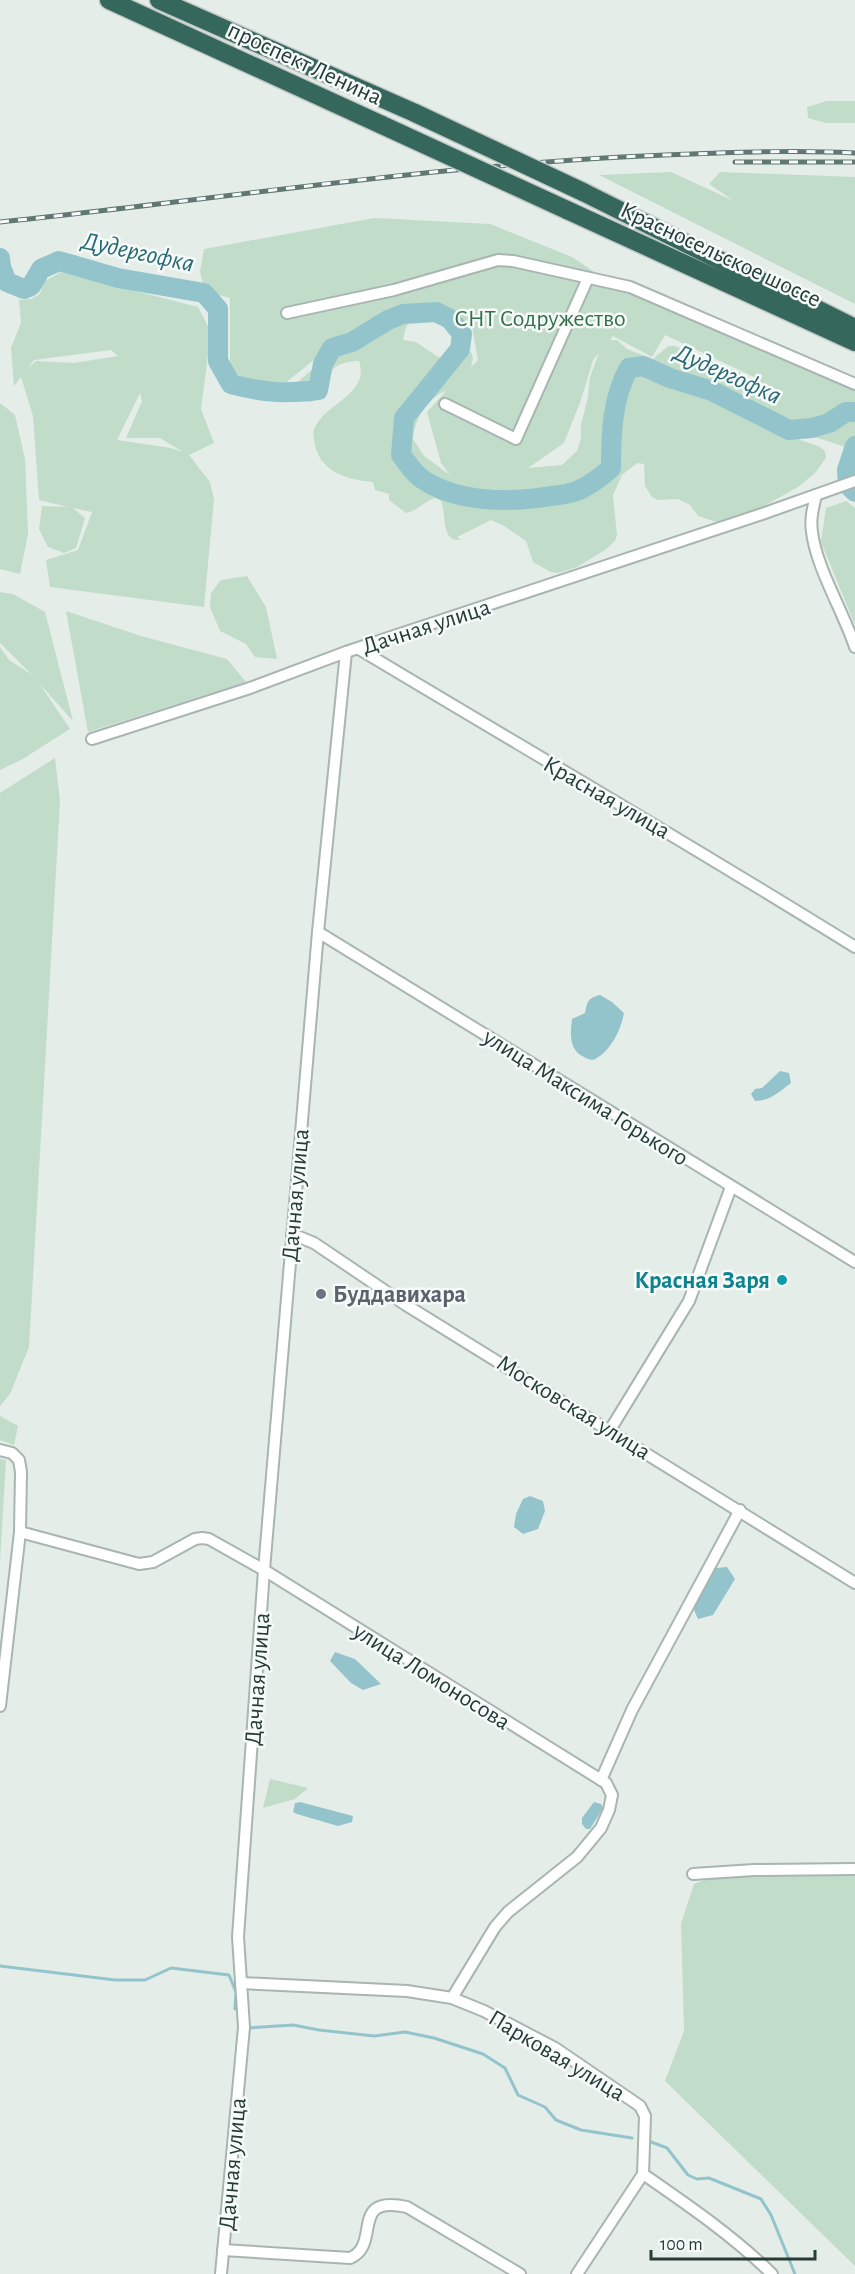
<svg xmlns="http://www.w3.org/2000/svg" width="855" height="2274" viewBox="0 0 855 2274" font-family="'Alegreya Sans',sans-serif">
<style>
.green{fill:#c1dcc8;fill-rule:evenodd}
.water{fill:#93c4cc}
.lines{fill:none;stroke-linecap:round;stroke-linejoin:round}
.stream{stroke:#93c4cc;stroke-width:3}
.river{stroke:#93c4cc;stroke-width:20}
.street-casing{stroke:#a8b5b0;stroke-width:14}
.highway-casing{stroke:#c2c9c7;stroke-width:21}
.street{stroke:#fff;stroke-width:10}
.highway{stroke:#35675c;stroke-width:18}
.rail-casing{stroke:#617872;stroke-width:5}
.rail{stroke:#f6faf8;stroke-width:3;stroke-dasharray:9;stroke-linecap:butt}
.highway-bridge-casing{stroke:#c2c9c7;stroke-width:21;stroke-linecap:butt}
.highway-bridge{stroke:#35675c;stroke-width:18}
.culture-dot{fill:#0f9aa8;stroke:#f6faf8;stroke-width:2}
.worship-dot{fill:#6b7280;stroke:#f6faf8;stroke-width:2}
.labels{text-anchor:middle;stroke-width:5;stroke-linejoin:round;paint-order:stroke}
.street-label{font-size:24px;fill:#263d37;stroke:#f6faf8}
.park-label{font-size:24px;fill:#34704a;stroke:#f6faf8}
.culture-label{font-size:24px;font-weight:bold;fill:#0d838f;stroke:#f6faf8;text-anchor:end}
.worship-label{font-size:24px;font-weight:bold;fill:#5b616d;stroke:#f6faf8;text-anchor:start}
.water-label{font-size:26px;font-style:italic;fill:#266874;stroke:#f6faf8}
</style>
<rect width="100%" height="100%" fill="#e5ede9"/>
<g class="green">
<path d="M827,101h28v22h-29l-18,-5 -1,-11z"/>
<path d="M671,172l63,29 -25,-17 11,-12 135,5v127l-256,-129z"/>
<path d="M374,218l116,6 82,33 52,35 231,95v63l-68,-22 -42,-29 9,-22 -89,-42 -13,22 -39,-21 -3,4h7l10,9 26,10 15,-13h7l65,27 4,5c0,10 -4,25 -2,34 5,15 63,28 78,35l5,4 1,7 -11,15 -17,14 -36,20 -45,15 -19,-6 -8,-11 -12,-6 -20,1 -6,-3 -7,-11 -1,-22 -7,-1 -15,12 -9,20 4,40 -2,6 -10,9 -28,17 -19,6 -7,-1 -18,-10 -7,-21 -22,-15 -13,-6 -34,17 4,3c-21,2 -14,-25 -20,-39l-6,-3c-11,3 -17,13 -29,15l-17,-13v-6l-14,-4 -2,-8c-24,-2 -52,-9 -58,-37 -1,-6 -3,-13 0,-18 12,-25 55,-33 44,-66 -30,1 -32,14 -43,39l-6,2 -13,-2v-14l3,-6 32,-28 29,-17 45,-18 4,5 -4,5 -3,13 13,2 22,15h14l13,-6 6,1 2,6 -2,9 7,-7 -6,-33 -26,-16 -35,-2 -27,9 -54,29 -51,41 -49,-16v-74l-25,-7 -5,-19 4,-23zM599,353l-9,24 -2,20 -7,28v13l-4,13 -15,14 -34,3 36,-25 17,-43 12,-40zM447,390l-20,22 14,51 9,12 -26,-19 -11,-17c2,-22 14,-40 34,-49z"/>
<path d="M61,272l137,35 13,25 -10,77 13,34 -25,12 21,27 4,17 -10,108 -154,-20 -4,-27 32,-10 14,-38 -19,-4 12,10 -9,30 -12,5 -16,-6 -9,-18 3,-23 26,1 -29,-7 -6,-84 -12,-39 -7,9 -3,-38 10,-25 -2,-23 12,-1 9,-5 4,-12zM111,350l7,6 -44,7 -38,-2 -9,8 7,-9zM140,393l2,8 -16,37h34l23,14 -12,-4 -54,-8z"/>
<path d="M0,403l15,12 10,44 3,75 -8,40 -20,-5z"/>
<path d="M846,501l9,7v117l-34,-83 5,-34z"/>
<path d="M247,576l19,31 11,52 -22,-2 -9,-13 -26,-13 -10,-24 1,-14 10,-13z"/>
<path d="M0,592l13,2 32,18 28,109 -34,-38 31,46 -49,31 -21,10v-123l9,13 23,15 -32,-32z"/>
<path d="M66,611l75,25 86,23 19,23 -158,50z"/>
<path d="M55,758l5,43 -31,546 -19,47 -10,12v-613z"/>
<path d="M0,1416l18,10 -4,19 -14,-5z"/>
<path d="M0,1459l6,1 -6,102z"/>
<path d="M270,1779l38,9 -13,11 -32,9z"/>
<path d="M715,1876h140v390l-190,-185 19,-50 -3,-107 13,-40z"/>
</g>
<g class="water">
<path d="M600,995l12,7 12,11c-3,16 -12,36 -27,45 -4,3 -8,2 -13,-1 -15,-7 -14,-23 -12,-38l13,-6c2,-11 3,-15 15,-18z"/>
<path d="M780,1071l9,2 2,10c-12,9 -21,18 -36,18l-4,-7 4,-5 7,-1z"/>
<path d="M530,1496l13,5 2,10 -7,18 -15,5 -9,-7 2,-13 7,-15z"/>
<path d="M727,1567l8,12 -22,36 -15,4 -4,-9 7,-21 15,-21z"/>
<path d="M335,1652l20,7 26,25 -18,6 -12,-7 -21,-22z"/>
<path d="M300,1802l53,14 -1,6 -14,4 -41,-12 -4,-2 2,-9z"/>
<path d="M594,1802l7,2 2,4 -13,21h-4l-4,-5v-6z"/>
</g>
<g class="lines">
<g class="stream">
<path d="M0,1966l115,14h30l26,-12 58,7 7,17 -1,17"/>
<path d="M248,2028l45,-3 26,5 55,6 31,-4 29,6 49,16 22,14 13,27 27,12 11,13 25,10 51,8"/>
<path d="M646,2140l21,8 21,27 9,4 12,-1 52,21 10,16 24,59"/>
</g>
<g class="river">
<path d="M0,258l1,9 6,15 17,7 7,-3 10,-17 18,-8 59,17 86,15 14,16v52l13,23c34,9 52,10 87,6l5,-26 9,-16 20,-6 36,-22 15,-6 33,-2 14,7 12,15 -2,15 -56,69 -3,37c6,7 12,18 21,24 36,24 87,24 129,17 8,-1 18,-2 26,-5 14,-6 24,-14 34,-23 0,-34 1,-70 18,-100l14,-2 27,12 42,13 77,39 23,-2 17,-5 17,-11h9"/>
<path d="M855,446l-8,24 1,15 7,7"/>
</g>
<g class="street-casing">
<g id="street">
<path d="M287,313l107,-23 104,-30 15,1 117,26 225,97"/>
<path d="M445,404l71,35 72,-161"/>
<path d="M816,495c-3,13 -6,24 -4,37 4,35 32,81 43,115"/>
<path d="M359,649c165,99 332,196 496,298"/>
<path d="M92,739l158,-51 96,-36 416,-138 93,-33"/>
<path d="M318,932l537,330"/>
<path d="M292,1234l22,9 92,62 449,278"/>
<path d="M610,1430l79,-129 42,-114"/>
<path d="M0,1450l12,3 7,7 2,12 -1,60 -20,174"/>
<path d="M20,1532l119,32 14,-2 42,-23 7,-1 7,1 55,31 342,213 6,12 -3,15 -8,18 -24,29 -69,55 -13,15 -43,71"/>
<path d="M601,1780l31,-70 108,-200"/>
<path d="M693,1874l61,-4 101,-1"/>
<path d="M241,1983l166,8 45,7 32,13 71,37 85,58 5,10 -2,58c45,31 90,62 129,100"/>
<path d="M223,2250l127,8c32,-13 -2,-64 57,-51l113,67"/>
<path d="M221,2274l23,-247 -6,-90 26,-367 54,-638 28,-280"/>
<path d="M577,2274l66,-100"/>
</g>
</g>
<g class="highway-casing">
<g id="highway">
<path d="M109,0l273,125"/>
<path d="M159,0l256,113"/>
<path d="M583,192l272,136"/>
<path d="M567,210l288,132"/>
</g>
</g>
<use href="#street" class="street"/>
<use href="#highway" class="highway"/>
<g class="rail-casing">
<g id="rail">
<path d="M735,162h120"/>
<path d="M0,222c231,-24 459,-61 692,-68 54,-2 108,-4 163,-1"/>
</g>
</g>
<use href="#rail" class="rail"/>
<g class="highway-bridge-casing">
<g id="highway-bridge">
<path d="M415,113l168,79"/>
<path d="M382,125l185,85"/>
</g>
</g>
<use href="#highway-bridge" class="highway-bridge"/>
</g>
<circle class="culture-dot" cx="782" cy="1280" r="6"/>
<circle class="worship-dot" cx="321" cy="1294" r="6"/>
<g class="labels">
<g class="street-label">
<text transform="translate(305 63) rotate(25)" y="8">проспект Ленина</text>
<text transform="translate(721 254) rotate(25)" y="8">Красносельское шоссе</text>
<text transform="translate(426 626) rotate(-18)" y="8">Дачная улица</text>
<text transform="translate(607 797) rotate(30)" y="8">Красная улица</text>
<text transform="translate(586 1097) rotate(32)" y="8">улица Максима Горького</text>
<text transform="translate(295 1195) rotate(-85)" y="8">Дачная улица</text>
<text transform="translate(574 1407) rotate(32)" y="8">Московская улица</text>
<text transform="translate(432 1676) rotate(32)" y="8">улица Ломоносова</text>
<text transform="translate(257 1679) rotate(-86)" y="8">Дачная улица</text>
<text transform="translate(557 2055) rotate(31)" y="8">Парковая улица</text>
<text transform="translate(232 2164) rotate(-85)" y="8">Дачная улица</text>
</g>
<g class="park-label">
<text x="540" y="326">СНТ Содружество</text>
</g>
<g class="culture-label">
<text x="770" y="1288">Красная Заря</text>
</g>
<g class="worship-label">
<text x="333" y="1302">Буддавихара</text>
</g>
<g class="water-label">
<text transform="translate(138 251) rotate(12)" y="9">Дудергофка</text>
<text transform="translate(728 373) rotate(24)" y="9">Дудергофка</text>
</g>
</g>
<path d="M651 2250v9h164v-9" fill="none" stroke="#263d37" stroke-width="3"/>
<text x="660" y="2250" font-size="18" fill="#263d37" stroke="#f6faf8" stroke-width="4.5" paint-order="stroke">100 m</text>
</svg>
